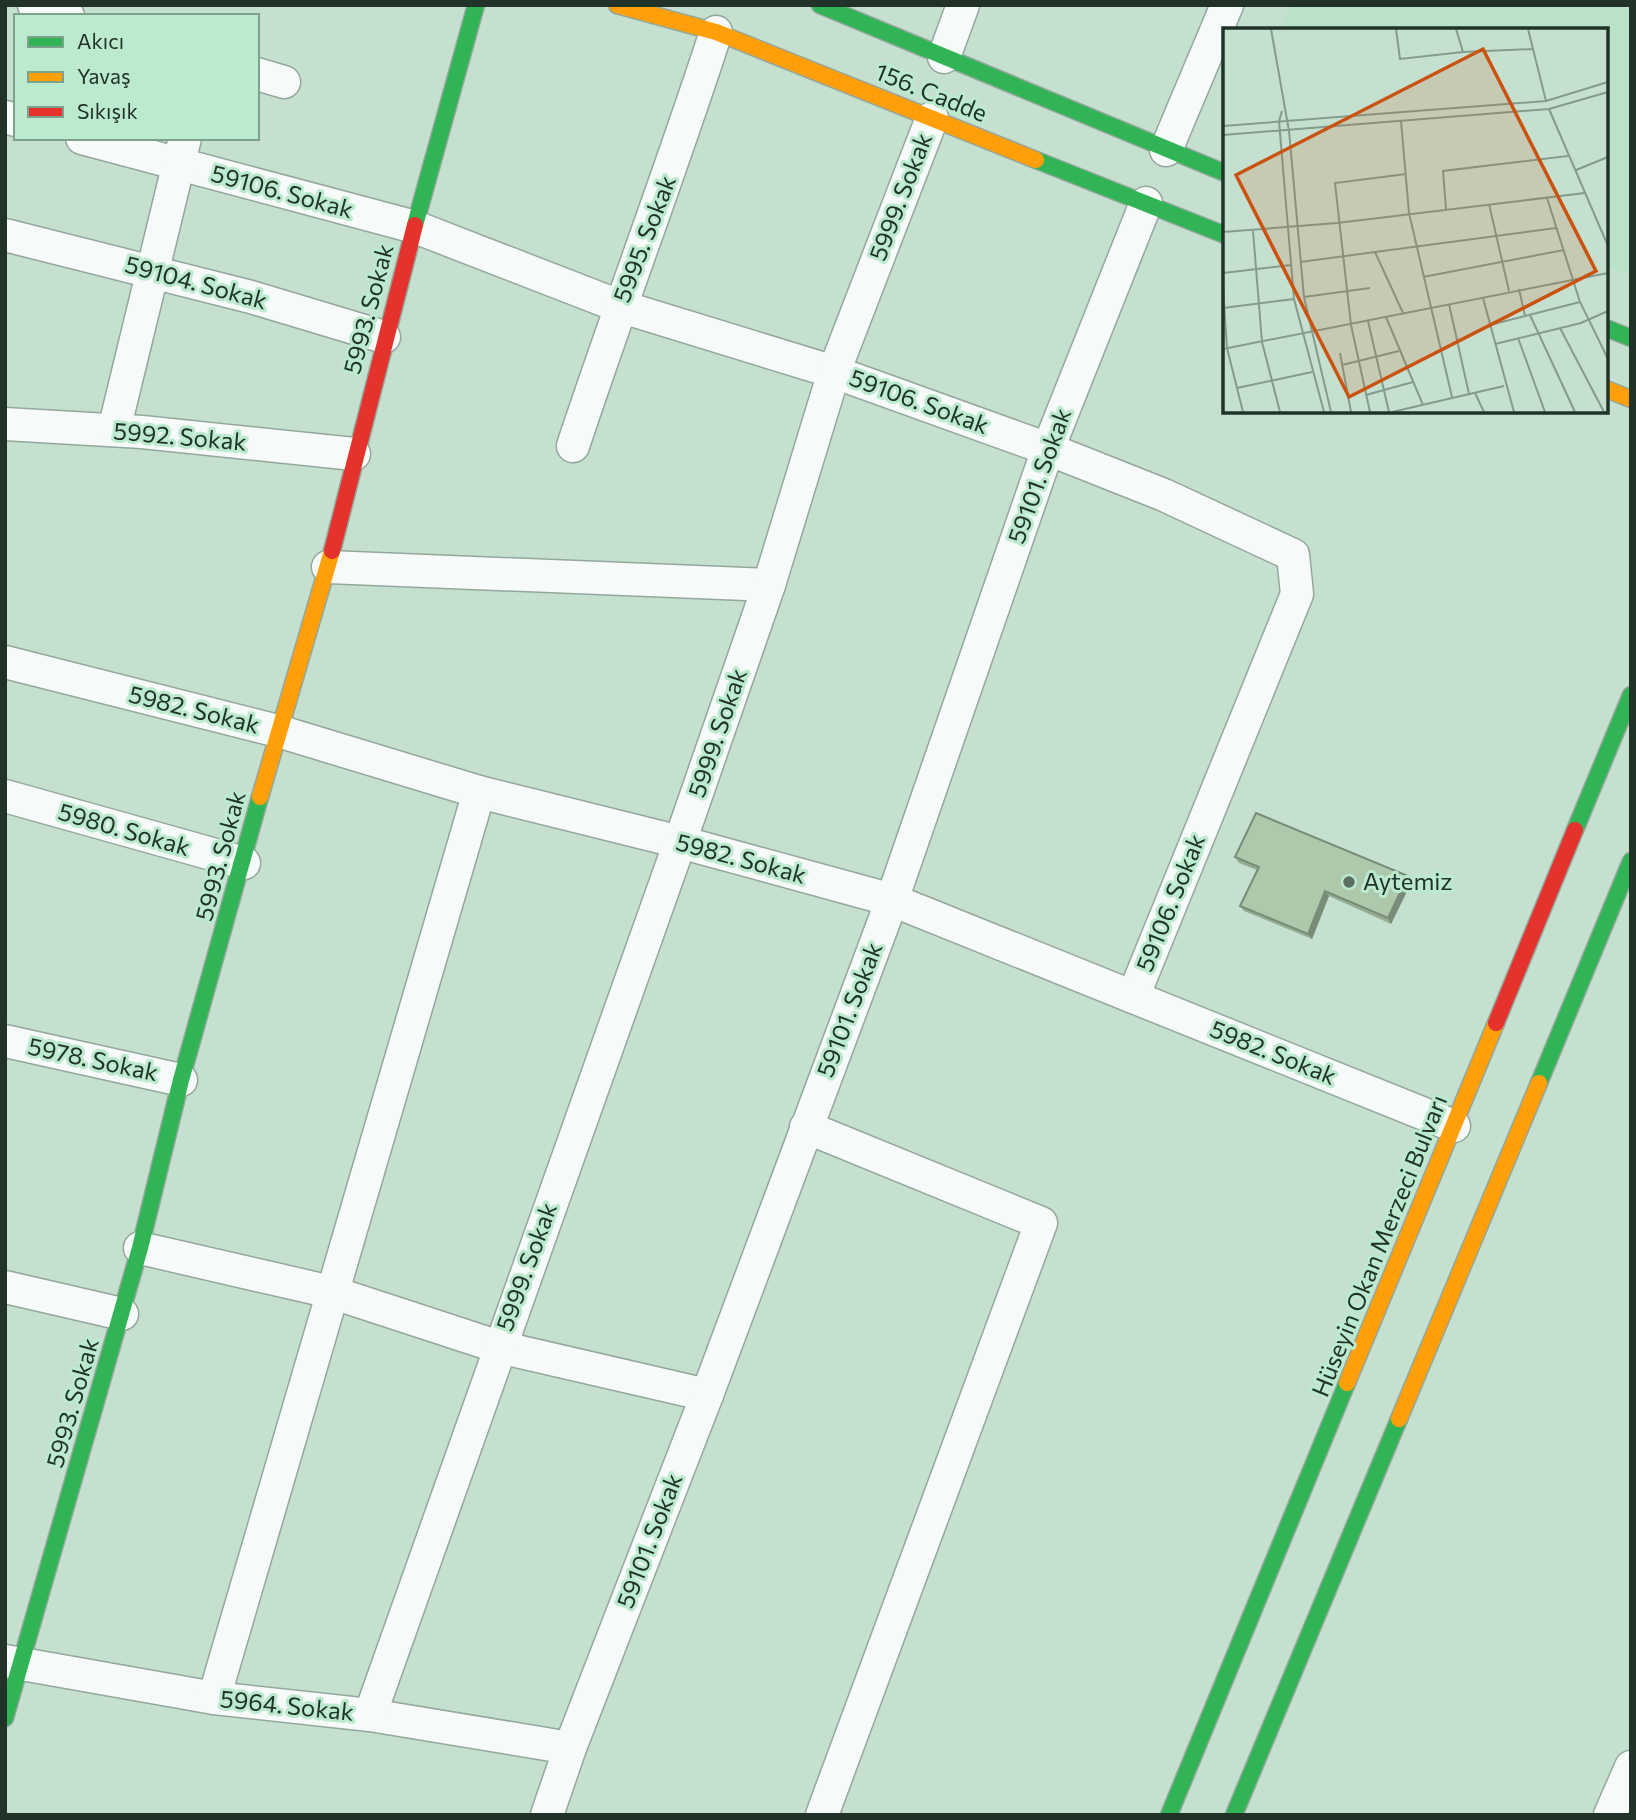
<svg xmlns="http://www.w3.org/2000/svg" width="1636" height="1820" viewBox="0 0 1636 1820" font-family="Commissioner,sans-serif">
<style>
.built{fill:#b9e2c9}
.lines{fill:none;stroke-linecap:round;stroke-linejoin:round}
.street-casing{stroke:#94a79c;stroke-width:35}
.fast-casing{stroke:#94a79c;stroke-width:19}
.slow-casing{stroke:#94a79c;stroke-width:19}
.jam-casing{stroke:#94a79c;stroke-width:19}
.street{stroke:#f6faf8;stroke-width:32}
.fast{stroke:#30b455;stroke-width:16}
.slow{stroke:#ff9f0a;stroke-width:16}
.jam{stroke:#e5322d;stroke-width:16}
.wall{fill:#95ac93}
.shaded-wall{fill:#798c78}
.building{fill:#adc8ab;stroke:#798c78;stroke-width:2}
.poi-dot{fill:#5b7063;stroke:#bceace;stroke-width:2.5}
.labels{text-anchor:middle;stroke-width:6;stroke-linejoin:round;paint-order:stroke}
.street-label{font-size:24px;fill:#213328;stroke:#bceace}
.poi-label{font-size:24px;fill:#213328;stroke:#bceace;text-anchor:start}
.inset-road{fill:none;stroke:#849b8d;stroke-width:2}
.view{fill:#ca5310;fill-opacity:0.15;stroke:#ca5310;stroke-width:3.5}
.inset-edge{fill:none;stroke:#213328;stroke-width:3.5}
</style>
<rect width="100%" height="100%" fill="#c6e0d0"/>
<path class="built" d="M1291,5h340v270l-25,-9v-236h-325z"/>
<g class="lines">
<g class="street-casing">
<g id="street">
<path d="M34,5l34,11"/>
<path d="M944,57l19,-52"/>
<path d="M257,74l27,8"/>
<path d="M5,117l11,3"/>
<path d="M82,138l333,89 204,79 215,66 214,77 116,46 129,60 4,39 -164,403"/>
<path d="M1166,150l61,-145"/>
<path d="M5,235l246,62 133,40"/>
<path d="M5,424l137,8 212,22"/>
<path d="M114,430l71,-292"/>
<path d="M573,446c46,-139 98,-275 143,-414"/>
<path d="M328,567l441,18"/>
<path d="M5,662l273,69 201,61 201,50 212,58 562,226"/>
<path d="M5,796l239,67"/>
<path d="M5,1041l176,39"/>
<path d="M806,1127l235,96 -219,592"/>
<path d="M140,1248l191,44 168,55 208,48"/>
<path d="M5,1287l117,27"/>
<path d="M5,1661l209,37 156,17 200,33"/>
<path d="M214,1698l265,-906"/>
<path d="M370,1715l310,-873 89,-257 65,-213 98,-254"/>
<path d="M547,1815l23,-67 137,-353 185,-495 156,-451 98,-246"/>
<path d="M1610,1815l21,-48"/>
</g>
</g>
<g class="fast-casing">
<g id="fast">
<path d="M820,5l405,168"/>
<path d="M1036,160l189,75"/>
<path d="M415,225l61,-220"/>
<path d="M1606,328l25,10"/>
<path d="M1575,830l56,-135"/>
<path d="M1539,1083l92,-222"/>
<path d="M5,1718l135,-470 41,-168 79,-283"/>
<path d="M1169,1815l178,-432"/>
<path d="M1234,1815l165,-396"/>
</g>
</g>
<g class="slow-casing">
<g id="slow">
<path d="M617,5l99,27 320,128"/>
<path d="M1606,389l25,10"/>
<path d="M260,797l72,-246"/>
<path d="M1347,1383l149,-360"/>
<path d="M1399,1419l140,-336"/>
</g>
</g>
<g class="jam-casing">
<g id="jam">
<path d="M332,551l83,-326"/>
<path d="M1496,1023l79,-193"/>
</g>
</g>
<use href="#street" class="street"/>
<use href="#fast" class="fast"/>
<use href="#slow" class="slow"/>
<use href="#jam" class="jam"/>
</g>
<path class="wall" d="M1235,857l173,19 4,5 -21,43 -62,-28 -17,43 -68,-28 -4,-5 17,-36 -18,-7z"/>
<g class="shaded-wall">
<path d="M1408,876l4,5 -21,43 -3,-6z"/>
<path d="M1325,891l4,5 -17,43 -4,-5z"/>
</g>
<path class="building" d="M1256,813l152,63 -20,42 -63,-27 -17,43 -68,-28 19,-39 -24,-10z"/>
<circle class="poi-dot" cx="1349" cy="882" r="7"/>
<g class="labels">
<g class="street-label">
<text transform="translate(931 93) rotate(22)" y="8">156. Cadde</text>
<text transform="translate(282 192) rotate(15)" y="8">59106. Sokak</text>
<text transform="translate(901 197) rotate(-69)" y="8">5999. Sokak</text>
<text transform="translate(645 239) rotate(-69)" y="8">5995. Sokak</text>
<text transform="translate(196 283) rotate(15)" y="8">59104. Sokak</text>
<text transform="translate(369 309) rotate(-75)" y="8">5993. Sokak</text>
<text transform="translate(919 402) rotate(20)" y="8">59106. Sokak</text>
<text transform="translate(180 437) rotate(5)" y="8">5992. Sokak</text>
<text transform="translate(1040 476) rotate(-70)" y="8">59101. Sokak</text>
<text transform="translate(194 710) rotate(14)" y="8">5982. Sokak</text>
<text transform="translate(718 733) rotate(-71)" y="8">5999. Sokak</text>
<text transform="translate(124 830) rotate(16)" y="8">5980. Sokak</text>
<text transform="translate(221 856) rotate(-75)" y="8">5993. Sokak</text>
<text transform="translate(741 859) rotate(15)" y="8">5982. Sokak</text>
<text transform="translate(1171 903) rotate(-68)" y="8">59106. Sokak</text>
<text transform="translate(850 1010) rotate(-69)" y="8">59101. Sokak</text>
<text transform="translate(1273 1053) rotate(22)" y="8">5982. Sokak</text>
<text transform="translate(93 1060) rotate(12)" y="8">5978. Sokak</text>
<text transform="translate(1380 1246) rotate(-68)" y="8">Hüseyin Okan Merzeci Bulvarı</text>
<text transform="translate(527 1267) rotate(-70)" y="8">5999. Sokak</text>
<text transform="translate(73 1403) rotate(-74)" y="8">5993. Sokak</text>
<text transform="translate(650 1541) rotate(-69)" y="8">59101. Sokak</text>
<text transform="translate(287 1706) rotate(6)" y="8">5964. Sokak</text>
</g>
<g class="poi-label">
<text x="1363" y="890">Aytemiz</text>
</g>
</g>
<g transform="translate(1223 28)">
<rect width="385" height="385" fill="#c6e0d0"/>
<path class="inset-road" d="M48,1l18,102 15,166 27,115M173,1l4,30 63,-7M233,1l7,23 70,-3M305,1l18,72M326,81l59,137M59,83l-3,10 15,178 30,113M178,93l8,92 43,184M0,98l323,-25 62,-19M0,107l326,-26 59,-17M353,142l32,-13M324,170l33,104 28,57M266,176l20,87M223,181l-3,-38 125,-15M30,203l9,111 18,70M0,204l114,-9 248,-30M152,224l28,61M77,234l256,-34M0,245l68,-8M200,249l141,-27M0,260l4,60 16,64M296,261l6,27M81,269l66,-9M260,270l31,114M226,276l20,90M0,280l71,-9M307,287l45,97M163,289l37,88M145,293l21,91M267,297l90,-23M337,300l44,84M295,310l27,74M272,316l86,-21 27,-12M0,321l385,-76M117,325l11,59M119,337l57,-14M14,360l75,-16M252,365l9,19M143,367l47,-13M147,384l-19,-87 -16,-142 71,-9M169,384l112,-26"/>
<path class="view" d="M260,21l113,222 -247,126 -113,-222z"/>
<rect width="385" height="385" class="inset-edge"/>
</g>
<rect width="1636" height="1820" fill="none" stroke="#213328" stroke-width="14"/>
<rect x="14" y="14" width="245" height="126" fill="#bceace" stroke="#7ea18c" stroke-width="2"/>
<rect x="28" y="37" width="35" height="10" fill="#30b455" stroke="#7ea18c" stroke-width="2"/>
<text x="77" y="49" font-size="21" fill="#213328">Akıcı</text>
<rect x="28" y="72" width="35" height="10" fill="#ff9f0a" stroke="#7ea18c" stroke-width="2"/>
<text x="77" y="84" font-size="21" fill="#213328">Yavaş</text>
<rect x="28" y="107" width="35" height="10" fill="#e5322d" stroke="#7ea18c" stroke-width="2"/>
<text x="77" y="119" font-size="21" fill="#213328">Sıkışık</text>
</svg>
